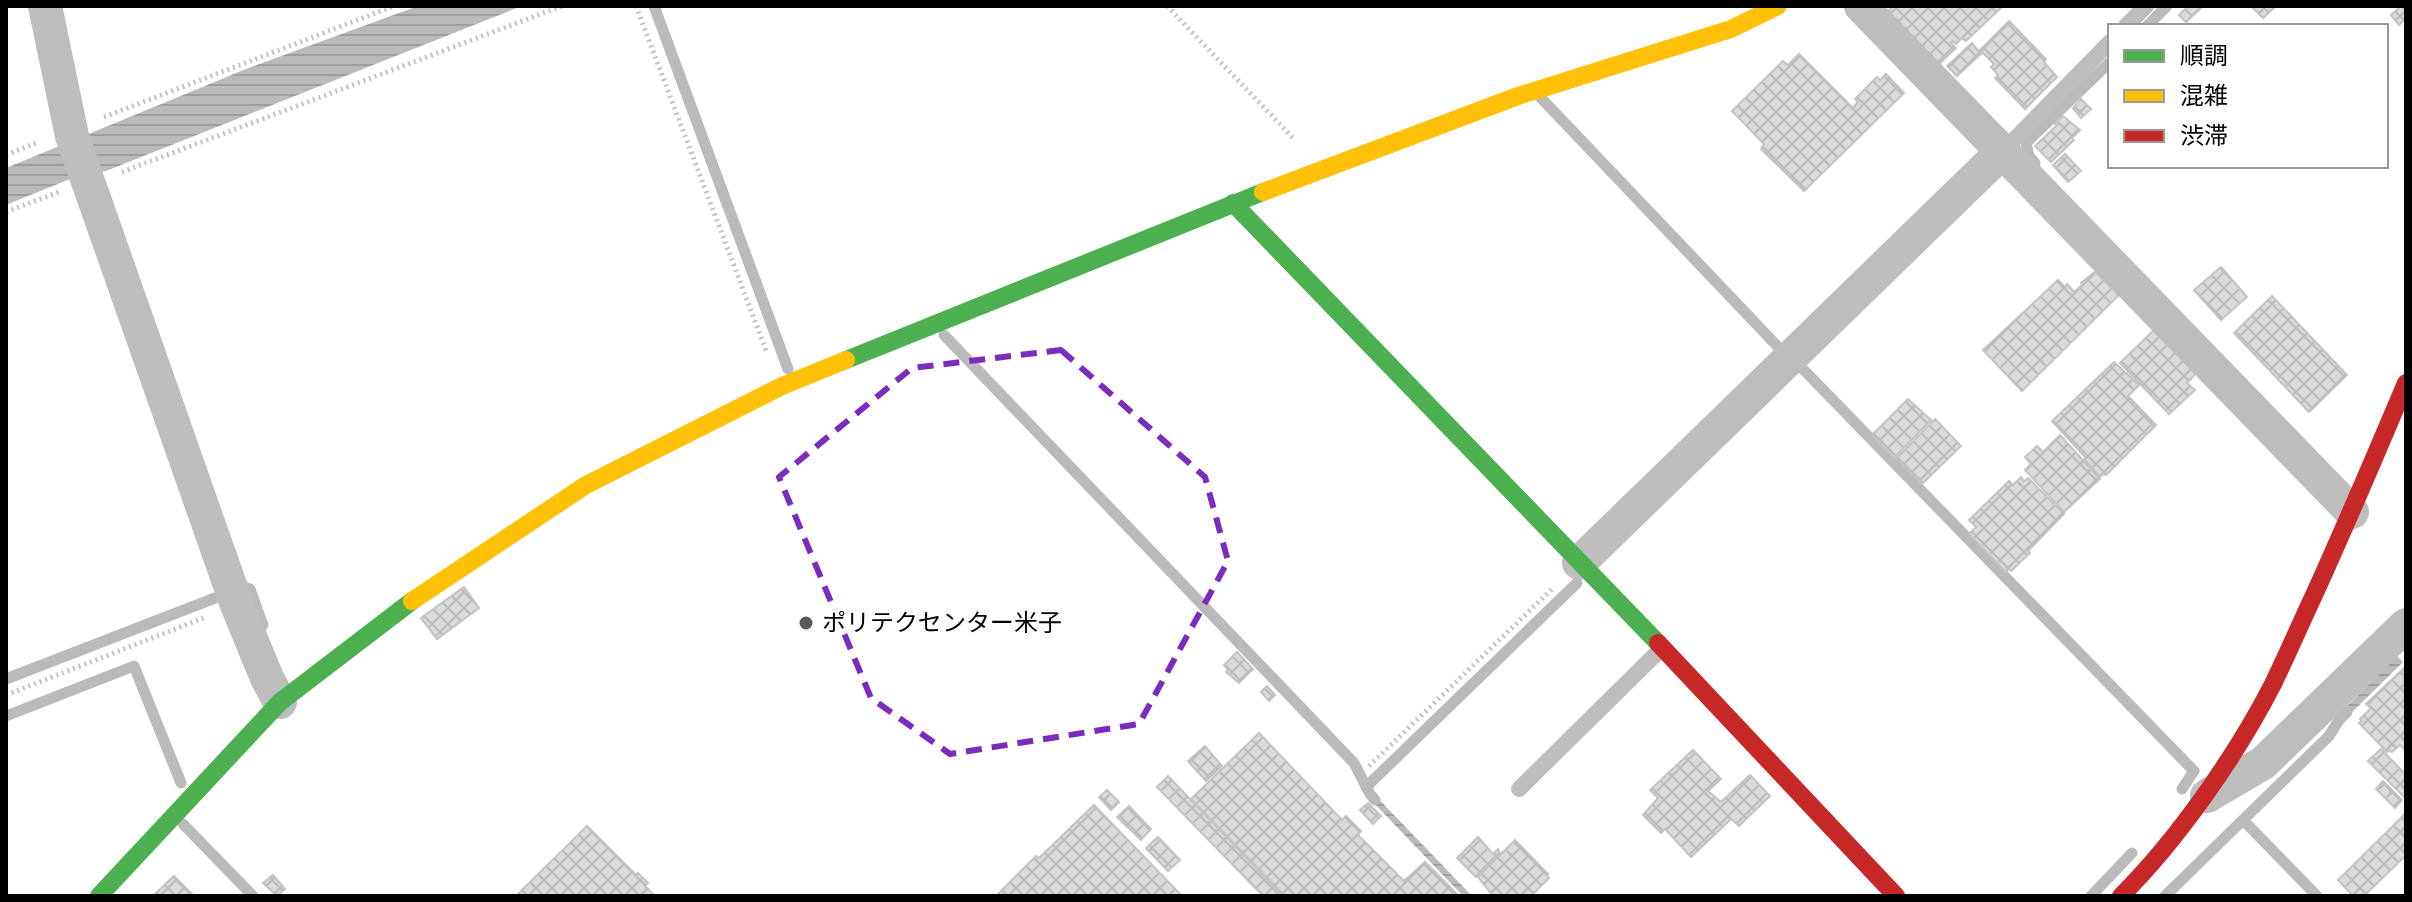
<svg xmlns="http://www.w3.org/2000/svg" width="2412" height="902" viewBox="0 0 2412 902" font-family="'Nunito Sans','Noto Sans JP',sans-serif">
<style>
.water{fill:url(#water-rules)}
.lines{fill:none;stroke-linecap:round;stroke-linejoin:round}
.stream{stroke:#bababa;stroke-width:11}
.building{fill:url(#building-cross-hatch);stroke:#c3c3c3;stroke-width:2}
.path{stroke:#c2c2c2;stroke-width:5;stroke-dasharray:2 4;stroke-linecap:butt}
.lane{stroke:#bdbdbd;stroke-width:16}
.street{stroke:#bdbdbd;stroke-width:34}
.fast{stroke:#4caf50;stroke-width:18}
.slow{stroke:#ffc107;stroke-width:18}
.jam{stroke:#c62828;stroke-width:18}
.marked{fill:none;stroke:#7b2cbf;stroke-width:6;stroke-dasharray:16 10;stroke-linejoin:round}
.poi-dot{fill:#595959;stroke:#fff;stroke-width:3}
.labels{text-anchor:middle;stroke-width:6;stroke-linejoin:round;paint-order:stroke}
.poi-label{font-size:24px;fill:#000;stroke:#fff;text-anchor:start}
</style>
<defs>
<pattern id="water-rules" width="6" height="5" patternUnits="userSpaceOnUse" patternTransform="scale(2)"><rect width="6" height="5" fill="#bababa"/><path d="M0 2.5h6" fill="none" stroke="#9e9e9e"/></pattern>
<pattern id="building-cross-hatch" width="8" height="8" patternUnits="userSpaceOnUse" patternTransform="scale(2)"><rect width="8" height="8" fill="#dbdbdb"/><path d="M0 0l8 8M0 8l8-8" fill="none" stroke="#bababa"/></pattern>
</defs>
<rect width="100%" height="100%" fill="#fff"/>
<g class="water">
<path d="M418,6h104l-416,165 -36,8 -64,26v-37l240,-99z"/>
<path d="M2397,656l6,6 -63,62 -6,-5z"/>
<path d="M1367,787l105,109h-9l-93,-97 -5,-11z"/>
</g>
<g class="lines">
<g class="stream">
<path d="M654,6l134,363"/>
<path d="M2147,26l20,-20"/>
<path d="M1541,98l240,252"/>
<path d="M2035,163l-6,-7 -3,-13 84,-81"/>
<path d="M944,335l410,428 16,31 5,6"/>
<path d="M1799,365l395,406 -12,18"/>
<path d="M244,587l6,2 13,36"/>
<path d="M6,679l209,-81"/>
<path d="M6,716l128,-50 47,117"/>
<path d="M1366,787l211,-204"/>
<path d="M2243,820l74,76"/>
<path d="M183,824l70,72"/>
<path d="M2091,896l41,-43"/>
<path d="M2165,896l164,-160 10,-16 8,-8"/>
</g>
</g>
<g class="building">
<path d="M1894,6h109l-37,35 -4,-3 -6,6 -3,-3 -2,2 5,5 -17,16 -51,-53z"/>
<path d="M2188,6h15l-17,16 -7,-7z"/>
<path d="M2251,6h25l-13,12z"/>
<path d="M2401,6l5,5v7l-7,7 -8,-10z"/>
<path d="M2009,21l37,38 -2,3 13,15 -32,32 -30,-31 3,-3 -7,-8 3,-3 -14,-14z"/>
<path d="M1972,43l9,11 -24,22 -10,-10z"/>
<path d="M1799,54l54,54 5,-6 -3,-3 22,-22 3,3 6,-6 18,19 -100,98 -43,-42 3,-5 -32,-33 51,-50 5,4z"/>
<path d="M2081,99l10,10 -10,9 -8,-10z"/>
<path d="M2063,116l17,14 -8,8 2,2 -23,22 -16,-16 22,-21 -2,-1z"/>
<path d="M2065,154l16,17 -13,11 -15,-17z"/>
<path d="M2221,267l26,30 -26,23 -27,-30z"/>
<path d="M2098,269l23,24 -99,98 -39,-41 75,-70 7,7 2,-3 7,8 8,-7 -1,-2z"/>
<path d="M2272,296l75,79 -38,37 -75,-79z"/>
<path d="M2156,328l42,43 -11,12 8,7 -26,24 -49,-51z"/>
<path d="M2114,362l25,23 -11,11 28,29 -50,50 -3,-1 -3,3 -16,-18 2,-1 -34,-37z"/>
<path d="M1908,399l23,21 -37,38 -22,-23z"/>
<path d="M1935,419l26,27 -39,38 -25,-26z"/>
<path d="M2060,435l40,44 -36,33 -39,-42 6,-6 -6,-7 12,-11 6,6z"/>
<path d="M2021,477l3,4 4,-3 36,36 -36,37 2,2 -19,18 -2,-2 -3,3 -37,-38 7,-7 -7,-7 40,-39 4,4z"/>
<path d="M464,587l15,21 -42,31 -16,-21z"/>
<path d="M1237,652l16,17 -14,14 -13,-11 2,-2 -4,-5z"/>
<path d="M2404,668l2,83 -6,-6 -8,7 -3,-2 -2,2 -28,-29 3,-2 -2,-2 11,-11 -5,-4z"/>
<path d="M1267,686l8,9 -6,6 -8,-9z"/>
<path d="M1259,733l83,87 4,-4 15,15 -3,4 46,46 21,-19 34,34h-174l-94,-97z"/>
<path d="M1205,746l17,20 -16,15 -18,-20z"/>
<path d="M2381,749l25,26 -1,23 -37,-37z"/>
<path d="M1693,750l28,29 -13,12 13,11 29,-27 20,21 -31,30 -8,-7 -40,38 -26,-28 -4,4 -18,-18 15,-17 -8,-8z"/>
<path d="M1168,776l115,120h-20l-106,-109z"/>
<path d="M2383,781l19,19 -7,8 -19,-19z"/>
<path d="M1107,790l12,12 -8,8 -12,-13z"/>
<path d="M1368,803l13,13 -8,8 -13,-14z"/>
<path d="M1094,805l88,91h-186l40,-40 3,2z"/>
<path d="M1129,806l22,23 -10,11 -24,-23z"/>
<path d="M2406,813v42l-42,41h-11l-15,-16z"/>
<path d="M587,826l49,49 2,-2 10,10 -3,3 10,10h-135l-2,-2z"/>
<path d="M1158,837l22,23 -12,11 -22,-23z"/>
<path d="M1478,837l15,17 5,-5 2,4 -24,24 -19,-19z"/>
<path d="M1515,840l33,34 -2,1 3,3 -18,18h-38l-15,-19z"/>
<path d="M273,875l12,14 -8,7 -14,-13z"/>
<path d="M174,876l20,20h-41z"/>
</g>
<g class="lines">
<g class="path">
<path d="M636,6l131,347"/>
<path d="M1167,6l126,132"/>
<path d="M104,117l290,-111"/>
<path d="M6,155l32,-13"/>
<path d="M122,172l440,-166"/>
<path d="M6,212l53,-20"/>
<path d="M6,695l200,-78"/>
<path d="M1369,766l183,-177"/>
</g>
<g class="lane">
<path d="M2126,26l20,-20"/>
<path d="M2003,151l107,-109"/>
<path d="M1519,789l142,-140"/>
</g>
<g class="street">
<path d="M45,6l27,130 165,469 30,73 13,24"/>
<path d="M1861,6l491,506"/>
<path d="M1579,563l424,-412"/>
<path d="M2207,796l56,-33 143,-138"/>
</g>
<g class="fast">
<path d="M1233,203l425,440"/>
<path d="M846,360l417,-168"/>
<path d="M99,896l181,-194 132,-101"/>
</g>
<g class="slow">
<path d="M1263,192l255,-96 213,-67 47,-23"/>
<path d="M412,601l174,-116 196,-99 64,-26"/>
</g>
<g class="jam">
<path d="M1658,643l238,253"/>
<path d="M2121,896c57,-57 115,-140 152,-212 14,-29 27,-59 41,-89 32,-70 62,-141 92,-212"/>
</g>
</g>
<path class="marked" d="M1061,350l144,127 23,84 -89,163 -189,30 -79,-56 -92,-221 133,-109z"/>
<circle class="poi-dot" cx="806" cy="623" r="8"/>
<g class="labels">
<g class="poi-label">
<text x="822" y="631">ポリテクセンター米子</text>
</g>
</g>
<rect width="2412" height="902" fill="none" stroke="#000000" stroke-width="16"/>
<rect x="2108" y="24" width="280" height="144" fill="#ffffff" stroke="#999999" stroke-width="2"/>
<rect x="2124" y="50" width="40" height="12" fill="#4caf50" stroke="#999999" stroke-width="2"/>
<text x="2180" y="64" font-size="24" fill="#000000">順調</text>
<rect x="2124" y="90" width="40" height="12" fill="#ffc107" stroke="#999999" stroke-width="2"/>
<text x="2180" y="104" font-size="24" fill="#000000">混雑</text>
<rect x="2124" y="130" width="40" height="12" fill="#c62828" stroke="#999999" stroke-width="2"/>
<text x="2180" y="144" font-size="24" fill="#000000">渋滞</text>
</svg>
